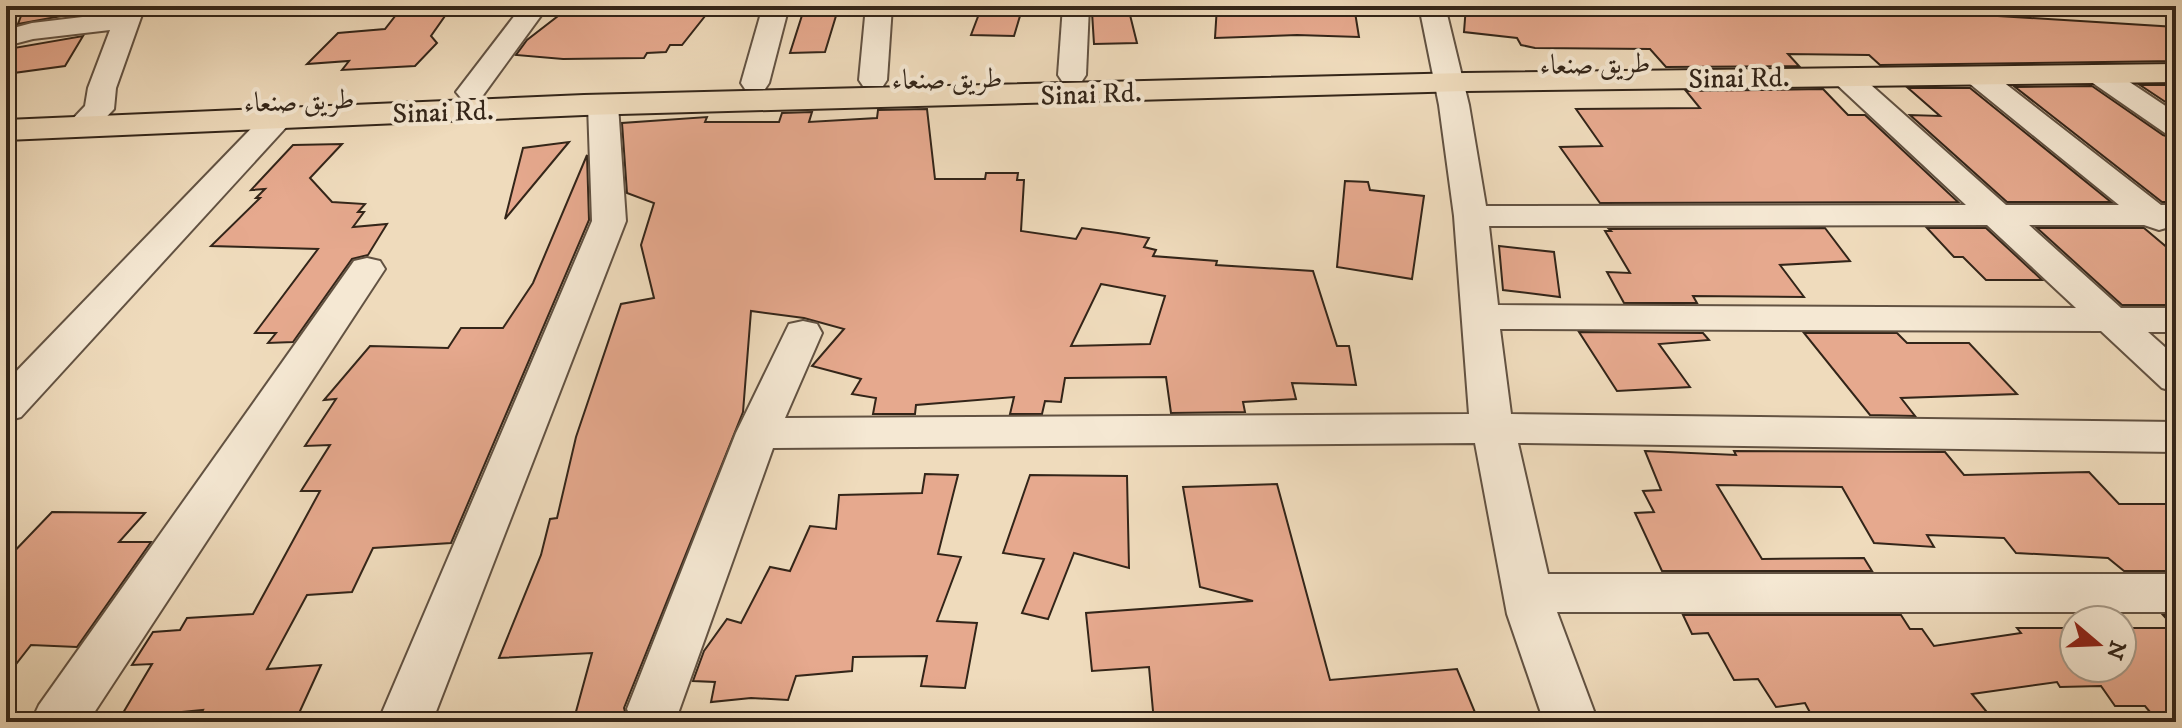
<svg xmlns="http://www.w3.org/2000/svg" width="2182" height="728" viewBox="0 0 2182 728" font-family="'IM FELL DW Pica',Amiri,serif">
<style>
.building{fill:#e6a98e;stroke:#332519;stroke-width:2;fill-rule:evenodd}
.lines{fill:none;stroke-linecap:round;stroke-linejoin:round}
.minor-casing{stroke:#625242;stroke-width:4}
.major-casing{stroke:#332519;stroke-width:4}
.minor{fill:#f5e8d3;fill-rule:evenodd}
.major{fill:#efdbbc;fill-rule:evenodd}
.labels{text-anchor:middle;stroke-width:8;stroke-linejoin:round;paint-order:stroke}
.far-street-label{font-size:28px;fill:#332519;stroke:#f5e8d3}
</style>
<rect width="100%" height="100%" fill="#efdbbc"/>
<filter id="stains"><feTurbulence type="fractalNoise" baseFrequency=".0025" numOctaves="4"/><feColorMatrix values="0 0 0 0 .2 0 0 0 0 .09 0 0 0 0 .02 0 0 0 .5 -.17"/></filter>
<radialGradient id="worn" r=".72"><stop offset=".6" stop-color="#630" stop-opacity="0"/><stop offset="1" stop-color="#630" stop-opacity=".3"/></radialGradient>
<g class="building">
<path d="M67,6l-6,9 39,-6 -82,15 6,-16z"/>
<path d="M403,6h49l-21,30 6,7 -22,23 -73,4 7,-9 -42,3 31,-31 47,-4z"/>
<path d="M571,6h142l-31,39h-12l-4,7 -19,1 -3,5 -81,1 -47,-4 11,-15z"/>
<path d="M805,6h34l-14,46 -35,1z"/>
<path d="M982,6h41l-9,30 -43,-1z"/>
<path d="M1217,6h137l5,31 -62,-2 -82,3z"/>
<path d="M1466,6h520l12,10 178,11v34l-296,4 -11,-10 -81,-1 11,12 -133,1 -16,-18 -115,-1 -14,-3 -4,-7 -53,-6z"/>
<path d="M1129,11l8,32 -43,1 -2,-32z"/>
<path d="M83,36l-18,30 -59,8 2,-25z"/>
<path d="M2140,85h36v24z"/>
<path d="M2092,86l71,49 13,4v63h-14l-147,-115z"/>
<path d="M1908,88h62l141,114h-104l-97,-87 30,1z"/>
<path d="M1823,89l25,26h17l93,87 -358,1 -40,-56 42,-1 -26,-37 124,-1 -14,-17z"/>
<path d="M927,109l8,70h50l1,-6h32l-1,7h7l-3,51 55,8 6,-11 36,5 31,5 -5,9 12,3 -3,6 64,5 -1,4 97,6 24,75h12l7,39 -64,-2 4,16 -53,3 2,10 -74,1 -5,-36 -101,1 -4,24 -16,-1 -3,13h-32l4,-17 -98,8 -1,9h-42l3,-16 -24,-4 9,-15 -49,-13 32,-37 -40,-11 -53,-7 -8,101 -119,296 2,7 -52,4 18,-66 -93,5 42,-103 9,-36 7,-1 19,-81 45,-133 33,-6 -13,-53 13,-42 -27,-10 -5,-70 85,-6 -2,5h74l3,-9 30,-1 -3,10 68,-4 1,-8zM1101,284l64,12 -15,48 -79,2z"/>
<path d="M569,142l-64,77 18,-71z"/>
<path d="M342,144l-32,34 22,24 33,2 -7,8h6l-11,15 34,-3 -19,31 -16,4 -59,83 -25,1 8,-10h-21l63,-84 -107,-3 49,-48h-4l9,-9 -14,1 42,-45z"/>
<path d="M587,155l2,65 -138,323 -78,5 -21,44 -45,3 -40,74 54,-4 -26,57h-98l6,-12 -83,8 32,-54 -20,1 21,-33 27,-2 7,-12 66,-4 67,-123h-19l29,-46 -25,1 31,-47 -12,1 46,-54 78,2 13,-20h42l30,-45z"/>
<path d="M1345,181l23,1 2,8 54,6 -12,83 -75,-12z"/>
<path d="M1825,228l25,33 -70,4 24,32 -111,-1 4,7h-73l-17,-31 23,1 -25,-42h6l-2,-2z"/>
<path d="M1927,228h59l56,52h-56l-23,-23h-9z"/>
<path d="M2037,228h107l32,27v50h-54z"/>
<path d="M1499,246l55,6 6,45 -57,-7z"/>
<path d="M1579,332l124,1 6,7 -50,4 31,43 -73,4z"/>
<path d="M1804,333h93l10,10h62l48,51 -116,4 14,18 -45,-1z"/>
<path d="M1645,451l91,4 -2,-4 211,1 19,23 125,-3 30,32h57v67h-52l-16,-13 -92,-5 -12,-15 -77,-3 7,12 -60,-4 -32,-56 -125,-2 45,74 102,-1 8,13h-210l-27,-58 19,-1 -11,-21 18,-1z"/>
<path d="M925,474l33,1 -20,79 23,3 -24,64 40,2 -12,65 -44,-2 6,-30 -74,1 -1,14 -56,5 -8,24 -37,-2 -40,4 4,-20 -22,-1 11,-30 23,-32 14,4 29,-56 20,4 20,-45 26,3 3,-34 83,-2z"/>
<path d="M1030,475l97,1 2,92 -55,-15 -26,66 -26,-6 22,-54 -41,-6z"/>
<path d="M1277,484l53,196 127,-11 22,53h-325l-5,-55 -57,4 -6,-58 167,-12 -53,-14 -17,-100z"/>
<path d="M52,512l93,1 -26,29h32l-74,105 -46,-2 -25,32v-117z"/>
<path d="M1683,615h218l9,14h12l12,17 87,-13 -4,-5h57v40h48v-40h53l-12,-13h13v103h-21l-10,-12h-30l-14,-20 -41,1 -3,-5 -85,12 23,28h-180l-10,-19 -29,4 -18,-28 -24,1 -26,-47 -16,1z"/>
</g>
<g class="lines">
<g class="minor-casing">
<g id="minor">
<path d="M119,6h26l-29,82 -2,21 -23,24h-22l-4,-6 20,-21 3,-18 22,-58 -77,9 -27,7v-16l26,-7 84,-10z"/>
<path d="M522,6h26l-67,92h-20l-5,-6z"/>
<path d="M763,6h26l-20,77 -4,6h-20l-4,-6z"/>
<path d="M866,6h26l-5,74 -4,6h-20l-4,-6z"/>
<path d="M1063,6h26l-3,69 -4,6h-20l-4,-6z"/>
<path d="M1419,6h26l24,99 17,101 480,-1 -133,-124 -4,-6 4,-6h20l153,136h113l-155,-126 -4,-6 4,-6h20l177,138h15v20l-17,5 -15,-5h-115l92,83h55v24h-28l28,25v35l-14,-4 -61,-57 -601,-2 11,85 665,8v30l-658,-9 30,131h628v38h-619l41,110h-54l-37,-108 -32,-171 -702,5 -98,274h-42l-6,-13 109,-276 53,-109 14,-3 14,3 5,9 -37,85 684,-4 -15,-198 -15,-111zM1987,225l89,83 -578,-3 -9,-79z"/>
<path d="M2097,65l10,2 69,46v23l-11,-3 -78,-54 -4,-6 4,-6z"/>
<path d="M603,96l10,3 5,6 8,116 -194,501h-54l214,-501 -4,-116 5,-6z"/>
<path d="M279,108l11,3 4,6 -4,6 -269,294 -15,4v-39l262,-271z"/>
<path d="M367,258l13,3 5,8 -297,453h-57l8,-17 315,-444z"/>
</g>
</g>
<g class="major-casing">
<path id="major" d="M2176,64v18l-711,9 -881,24 -578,25v-20l578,-25 881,-22z"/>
</g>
<use href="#minor" class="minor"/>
<use href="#major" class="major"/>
</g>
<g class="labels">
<g class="far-street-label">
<text transform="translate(1595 63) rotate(-1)" y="10">طريق صنعاء</text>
<text transform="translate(1739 77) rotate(-1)" y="10">Sinai Rd.</text>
<text transform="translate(947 78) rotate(-1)" y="10">طريق صنعاء</text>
<text transform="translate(1091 93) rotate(-2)" y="10">Sinai Rd.</text>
<text transform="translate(299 100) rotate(-2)" y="10">طريق صنعاء</text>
<text transform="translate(443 111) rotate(-2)" y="10">Sinai Rd.</text>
</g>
</g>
<rect width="2182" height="728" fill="none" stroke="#efdbbc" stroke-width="32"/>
<rect x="8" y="8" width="2166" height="712" fill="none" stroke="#332519" stroke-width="4"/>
<rect x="16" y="16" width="2150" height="696" fill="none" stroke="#332519" stroke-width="2"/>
<g transform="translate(2098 644) rotate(109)"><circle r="38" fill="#f5e8d3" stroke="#a79a89" stroke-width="2"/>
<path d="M0-6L14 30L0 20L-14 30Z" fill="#8f2418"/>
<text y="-12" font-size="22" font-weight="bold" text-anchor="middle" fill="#332519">N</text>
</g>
<rect width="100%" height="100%" filter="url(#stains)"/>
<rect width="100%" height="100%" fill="url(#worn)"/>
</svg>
